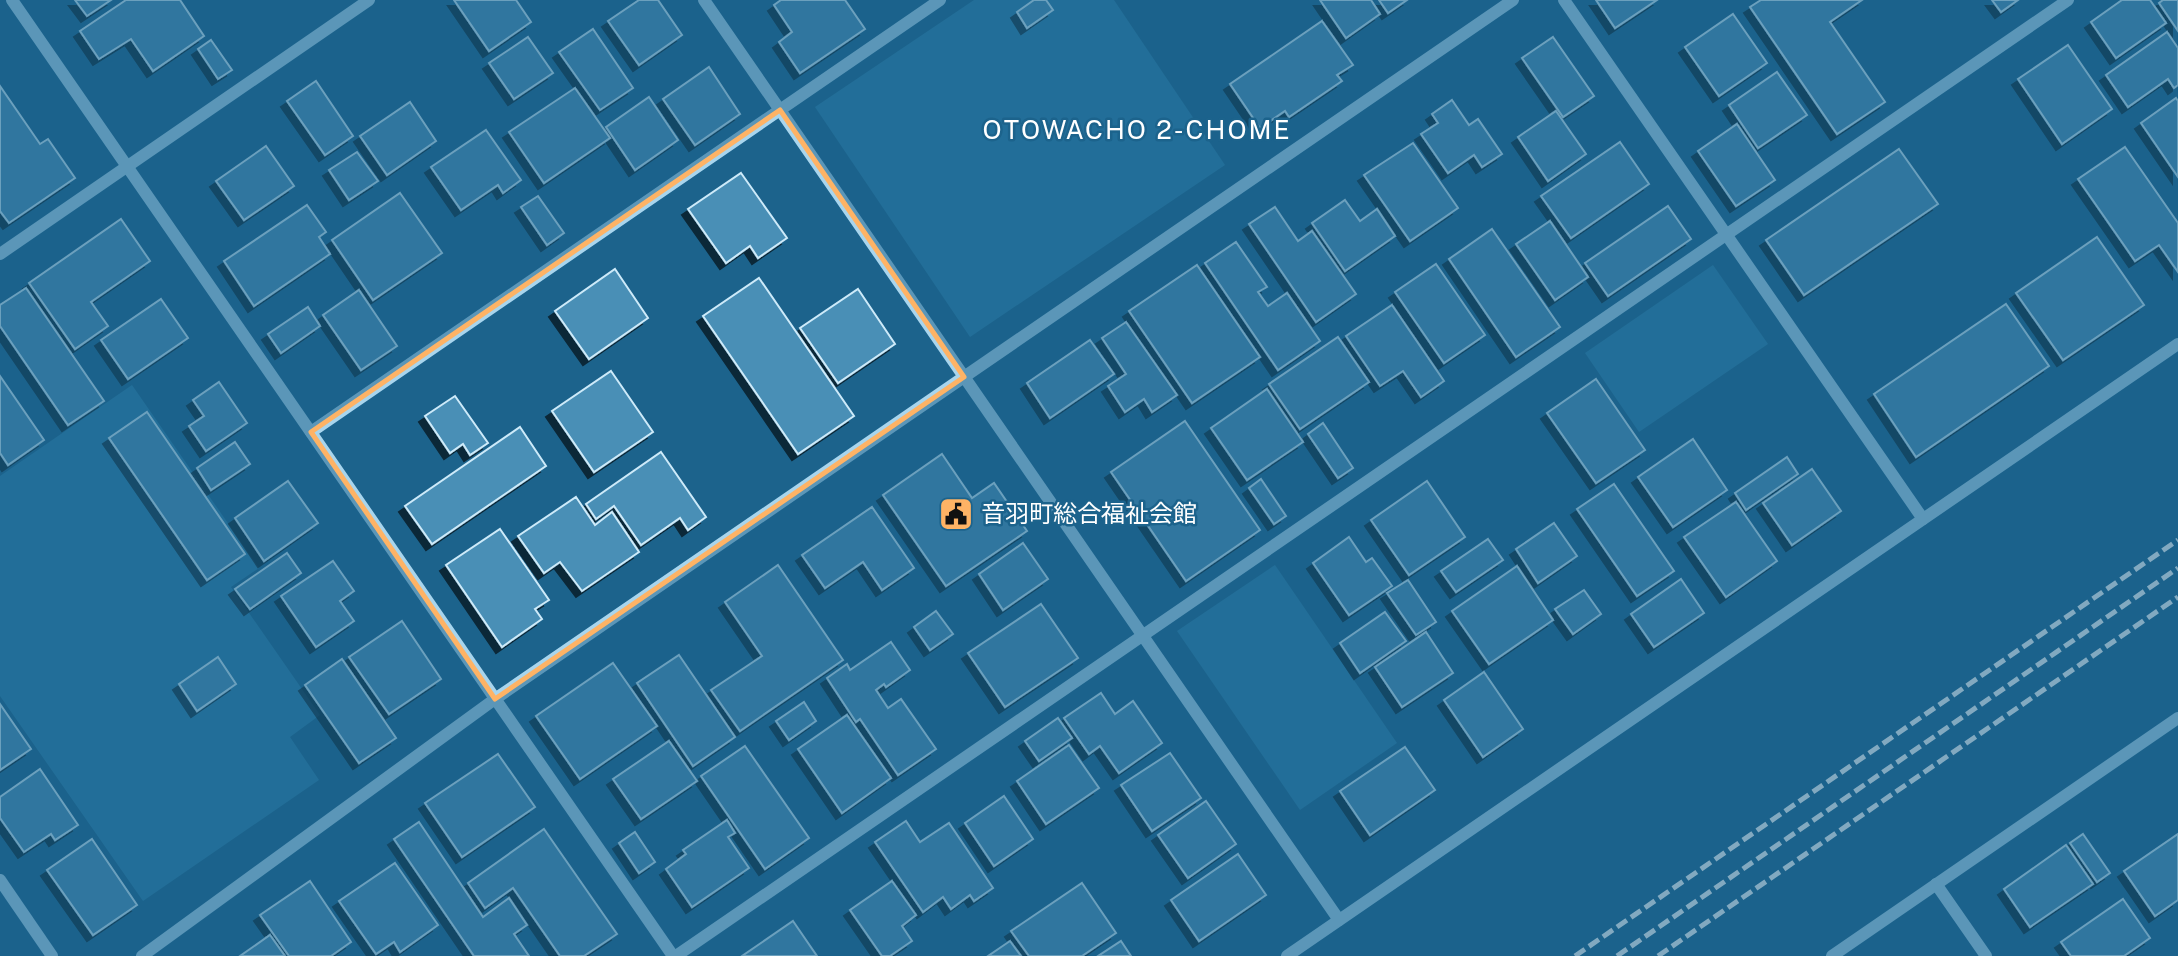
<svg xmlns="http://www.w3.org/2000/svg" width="2178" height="956" viewBox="0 0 2178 956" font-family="'Public Sans','Noto Sans JP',sans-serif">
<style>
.green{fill:#2c7da8}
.building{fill:#498fb6;stroke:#cdeaf9;stroke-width:2;filter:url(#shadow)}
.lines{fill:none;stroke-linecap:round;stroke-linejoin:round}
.minor{stroke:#a8d5ed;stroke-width:12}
.rail{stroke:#fff;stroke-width:5;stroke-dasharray:12 5;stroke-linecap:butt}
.marked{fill:none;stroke:#feb365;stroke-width:5;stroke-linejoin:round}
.labels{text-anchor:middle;stroke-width:5;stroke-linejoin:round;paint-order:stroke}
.poi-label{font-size:24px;fill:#fff;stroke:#1c638c;text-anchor:start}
.neighbourhood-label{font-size:26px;letter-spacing:2px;fill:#fff;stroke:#1c638c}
</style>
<defs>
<filter id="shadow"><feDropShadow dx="-6" dy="6" stdDeviation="0" flood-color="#0009"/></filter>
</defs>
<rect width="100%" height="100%" fill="#1c638c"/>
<g class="green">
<path d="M974,0h140l111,165 -255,172 -155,-230z"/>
<path d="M1713,265l55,79 -129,88 -54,-79z"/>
<path d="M132,385l127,183 -28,19 89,128 -30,22 29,43 -176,121 -143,-205v-220z"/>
<path d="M1275,565l122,178 -97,67 -123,-179z"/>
</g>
<g class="building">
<path d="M75,0h36l-24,16z"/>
<path d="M126,0h54l24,36 -51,35 -22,-32 -32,20 -19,-28z"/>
<path d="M454,0h62l15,22 -42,29z"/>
<path d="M639,0h19l24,35 -43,30 -31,-44z"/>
<path d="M781,0h64l20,29 -65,44 -21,-31 13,-10 -18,-27z"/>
<path d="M1034,0h12l7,10 -26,18 -10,-16z"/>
<path d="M1320,0h51l9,14 -34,24z"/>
<path d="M1379,0h28l-19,13z"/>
<path d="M1596,0h61l-42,28z"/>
<path d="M1761,0h101l-32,22 55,80 -48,32 -87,-127z"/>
<path d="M1992,0h26l-17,12z"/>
<path d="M2122,0h28l16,23 -50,35 -25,-36z"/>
<path d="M2163,0h15v31l-19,-28z"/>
<path d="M1733,14l34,49 -48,33 -34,-49z"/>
<path d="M1322,21l31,44 -16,10 5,6 -53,36 -4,-6 -25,17 -30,-44z"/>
<path d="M593,29l40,59 -33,22 -41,-58z"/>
<path d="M2167,32l11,16v37l-4,3 -6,-9 -40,28 -22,-32z"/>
<path d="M528,37l25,36 -39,26 -25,-36z"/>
<path d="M1553,37l41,59 -31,21 -41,-59z"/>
<path d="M211,40l21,30 -14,9 -20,-30z"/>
<path d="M2068,45l44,64 -50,35 -44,-65z"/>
<path d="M709,67l31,47 -45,31 -32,-46z"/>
<path d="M1777,72l30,43 -49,33 -29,-43z"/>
<path d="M316,81l37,55 -28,19 -38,-54z"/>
<path d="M0,86l40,58 8,-5 27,39 -66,45 -9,-12z"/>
<path d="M575,88l35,50 -66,45 -35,-51z"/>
<path d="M649,97l29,43 -43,30 -29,-43z"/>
<path d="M2176,98l2,3v76l-37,-54z"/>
<path d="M1452,100l17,25 9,-6 24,35 -20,13 -8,-12 -26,18 -27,-39 17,-11 -6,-9z"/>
<path d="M410,102l26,39 -49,34 -27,-39z"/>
<path d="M1556,111l30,43 -38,27 -30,-44z"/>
<path d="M1737,124l38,56 -39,26 -38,-55z"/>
<path d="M486,130l35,50 -18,13 -5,-8 -37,25 -30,-43z"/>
<path d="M1620,142l29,42 -78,54 -30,-42z"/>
<path d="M1413,143l45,65 -48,33 -46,-66z"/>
<path d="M266,146l28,40 -50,34 -28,-39z"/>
<path d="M2125,147l53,76v49l-19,-27 -24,16 -57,-82z"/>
<path d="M1899,149l39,55 -134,91 -38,-55z"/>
<path d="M357,152l21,29 -29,19 -20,-30z"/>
<path d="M741,173l46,65 -29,20 -8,-12 -24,17 -38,-54z"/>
<path d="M400,193l42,60 -69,47 -41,-60z"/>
<path d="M538,196l26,37 -17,12 -26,-38z"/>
<path d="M1345,200l15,21 17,-12 18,27 -50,35 -33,-48z"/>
<path d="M307,205l19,27 -7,5 11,17 -76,52 -30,-45z"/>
<path d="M1668,206l23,33 -83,57 -23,-33z"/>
<path d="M1275,207l23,34 14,-10 44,63 -40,28 -67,-98z"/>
<path d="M121,219l29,42 -59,41 17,24 -33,23 -46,-66z"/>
<path d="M1550,221l38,56 -33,23 -39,-56z"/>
<path d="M1492,229l68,98 -44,30 -67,-98z"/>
<path d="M2097,237l47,68 -81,55 -47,-67z"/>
<path d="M1236,242l31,45 -9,5 10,14 19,-13 33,48 -42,29 -73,-107z"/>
<path d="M1436,264l49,71 -41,28 -49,-71z"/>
<path d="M1197,265l63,92 -68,46 -63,-92z"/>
<path d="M615,269l33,49 -59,41 -34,-48z"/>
<path d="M759,278l95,138 -56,38 -95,-138z"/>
<path d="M26,288l78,113 -36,24 -68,-99v-21z"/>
<path d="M858,289l37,55 -57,39 -38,-55z"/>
<path d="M359,290l38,56 -36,24 -38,-55z"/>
<path d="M161,299l27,39 -60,41 -27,-39z"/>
<path d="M2006,304l43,62 -133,91 -42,-63z"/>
<path d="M1392,305l52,76 -23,16 -18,-26 -23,15 -34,-50z"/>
<path d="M308,307l12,19 -39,27 -13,-19z"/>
<path d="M1126,322l51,73 -25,17 -8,-13 -19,13 -17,-26 18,-12 -24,-36z"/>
<path d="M1338,337l31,45 -69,47 -31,-45z"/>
<path d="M1090,340l24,34 -64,44 -23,-35z"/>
<path d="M611,371l42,61 -59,40 -42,-61z"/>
<path d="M0,376l44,64 -36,25 -8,-12z"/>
<path d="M1596,379l49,71 -49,33 -49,-70z"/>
<path d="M219,382l28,41 -41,28 -17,-25 15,-10 -11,-16z"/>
<path d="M1267,389l36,53 -56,38 -36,-52z"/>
<path d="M455,396l33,47 -18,12 -7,-11 -13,9 -25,-37z"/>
<path d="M147,412l98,142 -38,26 -98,-142z"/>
<path d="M1185,421l75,109 -74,51 -75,-109z"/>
<path d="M1323,423l30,45 -15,10 -30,-44z"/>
<path d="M520,427l26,39 -114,78 -27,-38z"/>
<path d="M1693,439l34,51 -54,37 -35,-50z"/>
<path d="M235,442l15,22 -39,26 -14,-22z"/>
<path d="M661,452l45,65 -18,13 -8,-12 -39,27 -27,-39 -18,13 -10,-15z"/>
<path d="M942,454l30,44 22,-15 33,48 -81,55 -63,-91z"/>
<path d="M1787,457l11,17 -52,36 -11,-17z"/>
<path d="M1812,469l29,42 -49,34 -29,-42z"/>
<path d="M1261,479l25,37 -12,8 -25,-36z"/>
<path d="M288,481l30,42 -54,38 -29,-43z"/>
<path d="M1427,481l38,56 -56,38 -38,-55z"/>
<path d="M1614,484l60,87 -37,25 -60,-87z"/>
<path d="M576,497l19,28 17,-13 27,40 -57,39 -22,-29 -16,11 -26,-37z"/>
<path d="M1736,502l41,59 -51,36 -42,-60z"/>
<path d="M872,507l42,61 -32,22 -19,-28 -38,26 -23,-33z"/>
<path d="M1554,523l23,33 -39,27 -22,-34z"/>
<path d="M500,529l49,71 -14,9 7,10 -40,28 -56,-82z"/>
<path d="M1349,537l17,25 6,-4 20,28 -43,29 -36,-52z"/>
<path d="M1488,539l15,21 -47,32 -15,-21z"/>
<path d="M1023,543l25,36 -45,31 -24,-36z"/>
<path d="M287,553l14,20 -51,36 -15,-20z"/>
<path d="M333,561l21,30 -14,10 14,20 -38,26 -35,-51z"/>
<path d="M778,565l65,95 -103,71 -29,-41 51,-34 -37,-54z"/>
<path d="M1517,566l36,54 -64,44 -37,-53z"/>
<path d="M1681,579l23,34 -50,34 -23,-33z"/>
<path d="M1408,580l28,42 -20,13 -29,-42z"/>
<path d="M1584,590l17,24 -28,20 -18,-25z"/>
<path d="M1041,604l37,54 -73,49 -37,-54z"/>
<path d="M936,611l17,23 -23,16 -16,-23z"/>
<path d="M1385,612l21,29 -46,32 -20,-30z"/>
<path d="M402,621l39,58 -52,35 -40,-57z"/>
<path d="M1426,632l27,41 -51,34 -27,-40z"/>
<path d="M891,642l19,28 -24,17 -2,-3 -8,6 12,18 13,-9 35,50 -38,26 -38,-56 -4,3 -29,-44 20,-14 3,6z"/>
<path d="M679,655l56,82 -42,29 -56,-83z"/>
<path d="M218,657l18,27 -39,27 -18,-27z"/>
<path d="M342,659l54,79 -37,25 -54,-78z"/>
<path d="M613,663l44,63 -77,53 -44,-63z"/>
<path d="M1484,672l39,57 -40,28 -39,-57z"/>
<path d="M1101,693l14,21 18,-13 29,42 -43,30 -19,-27 -11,8 -25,-36z"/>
<path d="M804,702l12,19 -27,19 -13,-19z"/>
<path d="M0,704l31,45 -31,21z"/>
<path d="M847,715l44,63 -49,35 -44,-64z"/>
<path d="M1058,718l14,20 -33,23 -14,-20z"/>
<path d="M669,741l28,40 -56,38 -28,-40z"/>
<path d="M1069,745l30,43 -53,36 -29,-43z"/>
<path d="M745,746l64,92 -44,31 -64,-93z"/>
<path d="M1405,747l30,43 -65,45 -30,-44z"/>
<path d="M1170,753l31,45 -49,33 -31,-46z"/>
<path d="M498,754l37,53 -73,50 -37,-54z"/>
<path d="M40,769l38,56 -23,15 -4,-6 -27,18 -24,-34v-21z"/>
<path d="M1004,796l29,43 -39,27 -29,-43z"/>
<path d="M1206,801l30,43 -48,34 -30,-43z"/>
<path d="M727,820l8,13 -7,4 21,31 -57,39 -26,-38 20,-15 -3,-4z"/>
<path d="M906,821l14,21 29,-19 44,65 -19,13 -4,-6 -19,14 -8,-12 -20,15 -48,-70z"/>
<path d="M419,822l64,95 26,-19 18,27 -13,9 15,22h-55l-80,-117z"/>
<path d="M544,829l73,105 -33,22h-24l-47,-68 -28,20 -17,-25z"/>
<path d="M635,832l20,30 -16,11 -20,-30z"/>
<path d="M2083,834l27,39 -13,9 -27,-39z"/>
<path d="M2178,834v66l-23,16 -31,-45z"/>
<path d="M92,839l45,66 -44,30 -46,-65z"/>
<path d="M2066,845l27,39 -63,43 -26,-38z"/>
<path d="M1238,854l28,41 -67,46 -28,-41z"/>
<path d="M395,863l43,62 -38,27 -6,-10 -18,12 -37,-53z"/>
<path d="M310,881l41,61 -20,14h-42l-29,-41z"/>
<path d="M892,881l24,34 -14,11 10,15 -22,15h-8l-32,-46z"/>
<path d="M1082,883l34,50 -34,23h-53l-18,-25z"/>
<path d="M2123,899l27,39 -26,18h-53l-10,-14z"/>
<path d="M793,921l24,35h-75z"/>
<path d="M270,935l15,21h-45z"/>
<path d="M1010,941l11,15h-33z"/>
<path d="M1121,941l10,15h-33z"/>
</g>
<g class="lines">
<g class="minor">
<path d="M12,0l661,956"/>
<path d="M704,0l635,920"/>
<path d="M1564,0l359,519"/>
<path d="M0,254l369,-254"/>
<path d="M311,432l629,-432"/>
<path d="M0,880l52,76"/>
<path d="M1936,884l50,72"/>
<path d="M142,956l353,-257 1018,-699"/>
<path d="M676,956l1392,-956"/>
<path d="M1287,956l891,-612"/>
<path d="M1832,956l346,-238"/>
</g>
<g class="rail">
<path d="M1575,956l603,-416"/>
<path d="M1617,956l561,-388"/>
<path d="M1658,956l520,-359"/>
</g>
</g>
<path d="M0 0H2178V956H0ZM780,110l184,267 -469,322 -184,-267z" fill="#1c638c" fill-opacity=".55" fill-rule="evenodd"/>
<path class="marked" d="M780,110l184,267 -469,322 -184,-267z"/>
<defs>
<g id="civic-square" transform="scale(1.75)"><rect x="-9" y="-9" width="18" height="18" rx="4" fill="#feb365" stroke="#1c638c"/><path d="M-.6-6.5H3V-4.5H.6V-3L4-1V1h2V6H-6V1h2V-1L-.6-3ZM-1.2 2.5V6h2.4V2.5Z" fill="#111"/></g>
</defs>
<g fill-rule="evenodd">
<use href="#civic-square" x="956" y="514"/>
</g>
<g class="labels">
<g class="poi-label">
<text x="981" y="522">音羽町総合福祉会館</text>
</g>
<g class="neighbourhood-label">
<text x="1137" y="139">OTOWACHO 2-CHOME</text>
</g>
</g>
</svg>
